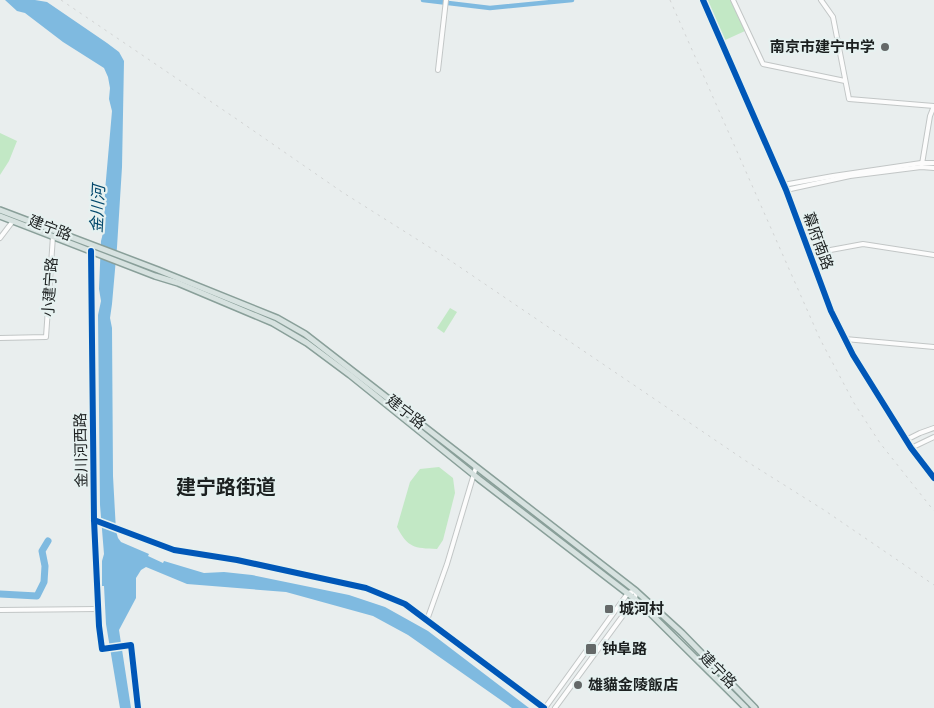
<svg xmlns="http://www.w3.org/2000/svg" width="934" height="708" viewBox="0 0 934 708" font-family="Poppins,'Noto Sans SC',sans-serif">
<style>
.green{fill:#c2e8c5}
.water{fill:#7fbae0}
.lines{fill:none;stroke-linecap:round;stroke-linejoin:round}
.canal{stroke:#7fbae0;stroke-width:4.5}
.river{stroke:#7fbae0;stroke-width:7}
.minor-casing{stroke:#c2c6c6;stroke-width:6}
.major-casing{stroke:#899f99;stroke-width:8}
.minor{stroke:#fcfcfc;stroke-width:4}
.major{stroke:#d7e2e0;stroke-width:5}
.rail{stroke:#d2d4d4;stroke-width:1;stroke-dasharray:2.5 5;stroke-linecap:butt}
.cycleway-casing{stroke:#e6f1f0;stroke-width:9}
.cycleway{stroke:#0057b8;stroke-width:6}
.poi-dot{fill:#646868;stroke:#e6f1f0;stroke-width:2}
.labels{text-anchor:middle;stroke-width:4.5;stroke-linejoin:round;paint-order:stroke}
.poi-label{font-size:15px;font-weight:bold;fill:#1c2020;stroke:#e6f1f0;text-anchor:start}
.street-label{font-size:15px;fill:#1c2020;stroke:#e6f1f0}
.water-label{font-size:16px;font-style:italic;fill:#03486c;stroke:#e6f1f0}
.district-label{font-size:20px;font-weight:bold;fill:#1c2020;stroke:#e6f1f0}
</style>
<rect width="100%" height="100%" fill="#e9eeee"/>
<g class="green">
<path d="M705,0h26l14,31 -22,10z"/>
<path d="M0,133l17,8 -8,20 -9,14z"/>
<path d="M450,308l7,4 -13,21 -7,-5z"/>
<path d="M439,467l14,11 2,15 -12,47 -6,9c-23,-1 -29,-1 -40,-22l13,-45 10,-13z"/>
</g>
<path class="water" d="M5,0h30l12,2 60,41 12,9 5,9 -2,106 -5,80 -5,57 -2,14 2,10 1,148 3,55 2,7 3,4 28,12 -1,2 15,7 1,-2 40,12 20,-1 28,3 97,20 36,12 43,24 101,77h-17l-104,-73 -35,-19 -87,-24 -99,-8 -41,-17 -5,3 -5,8v20l-17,32 12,78h-11l-14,-84 -2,-38h-2v-25l2,-7 -4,-49 -2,-190 3,-14 -2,-12 2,-48 3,-12 1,-38 7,-80 -3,-12 1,-11 -2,-11 -4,-9 -41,-26 -38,-29 -8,-2z"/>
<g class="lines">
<path class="canal" d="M423,0l67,8 82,-8"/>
<path class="river" d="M0,594l37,2 7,-14 1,-16 -3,-15 6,-10"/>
<g class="minor-casing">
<g id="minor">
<path d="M703,0l83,190 45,121 22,44 58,93 23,30"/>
<path d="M733,0l30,64 82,17"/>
<path d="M821,0l12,17 16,82 85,7"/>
<path d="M438,70l8,-70"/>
<path d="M922,164l8,-48 4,-10"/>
<path d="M783,185l50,-9 88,-13h13"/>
<path d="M786,190l64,-14 71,-9 13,1"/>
<path d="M0,238l13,-17"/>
<path d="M91,251l3,269 5,106 3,23 29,-4 7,63"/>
<path d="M809,254l54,-10 71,11"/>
<path d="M0,338l46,-1 7,-101"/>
<path d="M845,339l89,8"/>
<path d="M906,440l14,-7 14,-5"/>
<path d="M911,448l23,-11"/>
<path d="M94,520l80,30 63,10 129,28 39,16 139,104"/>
<path d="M0,610l98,-1"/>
<path d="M427,620l20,-56 29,-97"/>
<path d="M545,708l83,-115 8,-2 -1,8 -80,109"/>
</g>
</g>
<g class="major-casing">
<g id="major">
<path d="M0,210l158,60 119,48 28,16 331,257 46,42 73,75"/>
<path d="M0,216l155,60 23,7 95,40 34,20 43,32 129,104 156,120 14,13 97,96"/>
</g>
</g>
<use href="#minor" class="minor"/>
<use href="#major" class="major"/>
<g class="rail">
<path d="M61,0l177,120 104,72 103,65 301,204 78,49 110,75"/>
<path d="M670,0l150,339 34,64 26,40 54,68"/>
</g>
<g class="cycleway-casing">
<g id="cycleway">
<path d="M703,0l83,190 45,121 22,44 58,93 23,30"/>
<path d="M91,251l3,269 5,106 3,23 29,-4 7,63"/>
<path d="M94,520l80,30 63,10 129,28 39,16 139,104"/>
</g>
</g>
<use href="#cycleway" class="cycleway"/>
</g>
<g class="poi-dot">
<circle cx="885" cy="47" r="5"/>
<rect x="604" y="604" width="10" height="10" rx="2.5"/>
<rect x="585" y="643" width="12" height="12" rx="2.5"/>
<circle cx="578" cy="685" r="5"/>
</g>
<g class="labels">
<g class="poi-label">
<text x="875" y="52" text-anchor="end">南京市建宁中学</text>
<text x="619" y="614">城河村</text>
<text x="602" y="654">钟阜路</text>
<text x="588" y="690">雄貓金陵飯店</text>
</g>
<g class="street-label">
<text transform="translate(50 228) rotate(21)" y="5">建宁路</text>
<text transform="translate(818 241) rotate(70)" y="5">幕府南路</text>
<text transform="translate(50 287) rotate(-86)" y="5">小建宁路</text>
<text transform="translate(406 412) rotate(38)" y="5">建宁路</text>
<text transform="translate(81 450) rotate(-91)" y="5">金川河西路</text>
<text transform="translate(718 670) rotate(45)" y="5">建宁路</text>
</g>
<g class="water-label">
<text transform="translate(97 209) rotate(-87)" y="6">金川河</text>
</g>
<g class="district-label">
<text x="226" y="494">建宁路街道</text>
</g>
</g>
</svg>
